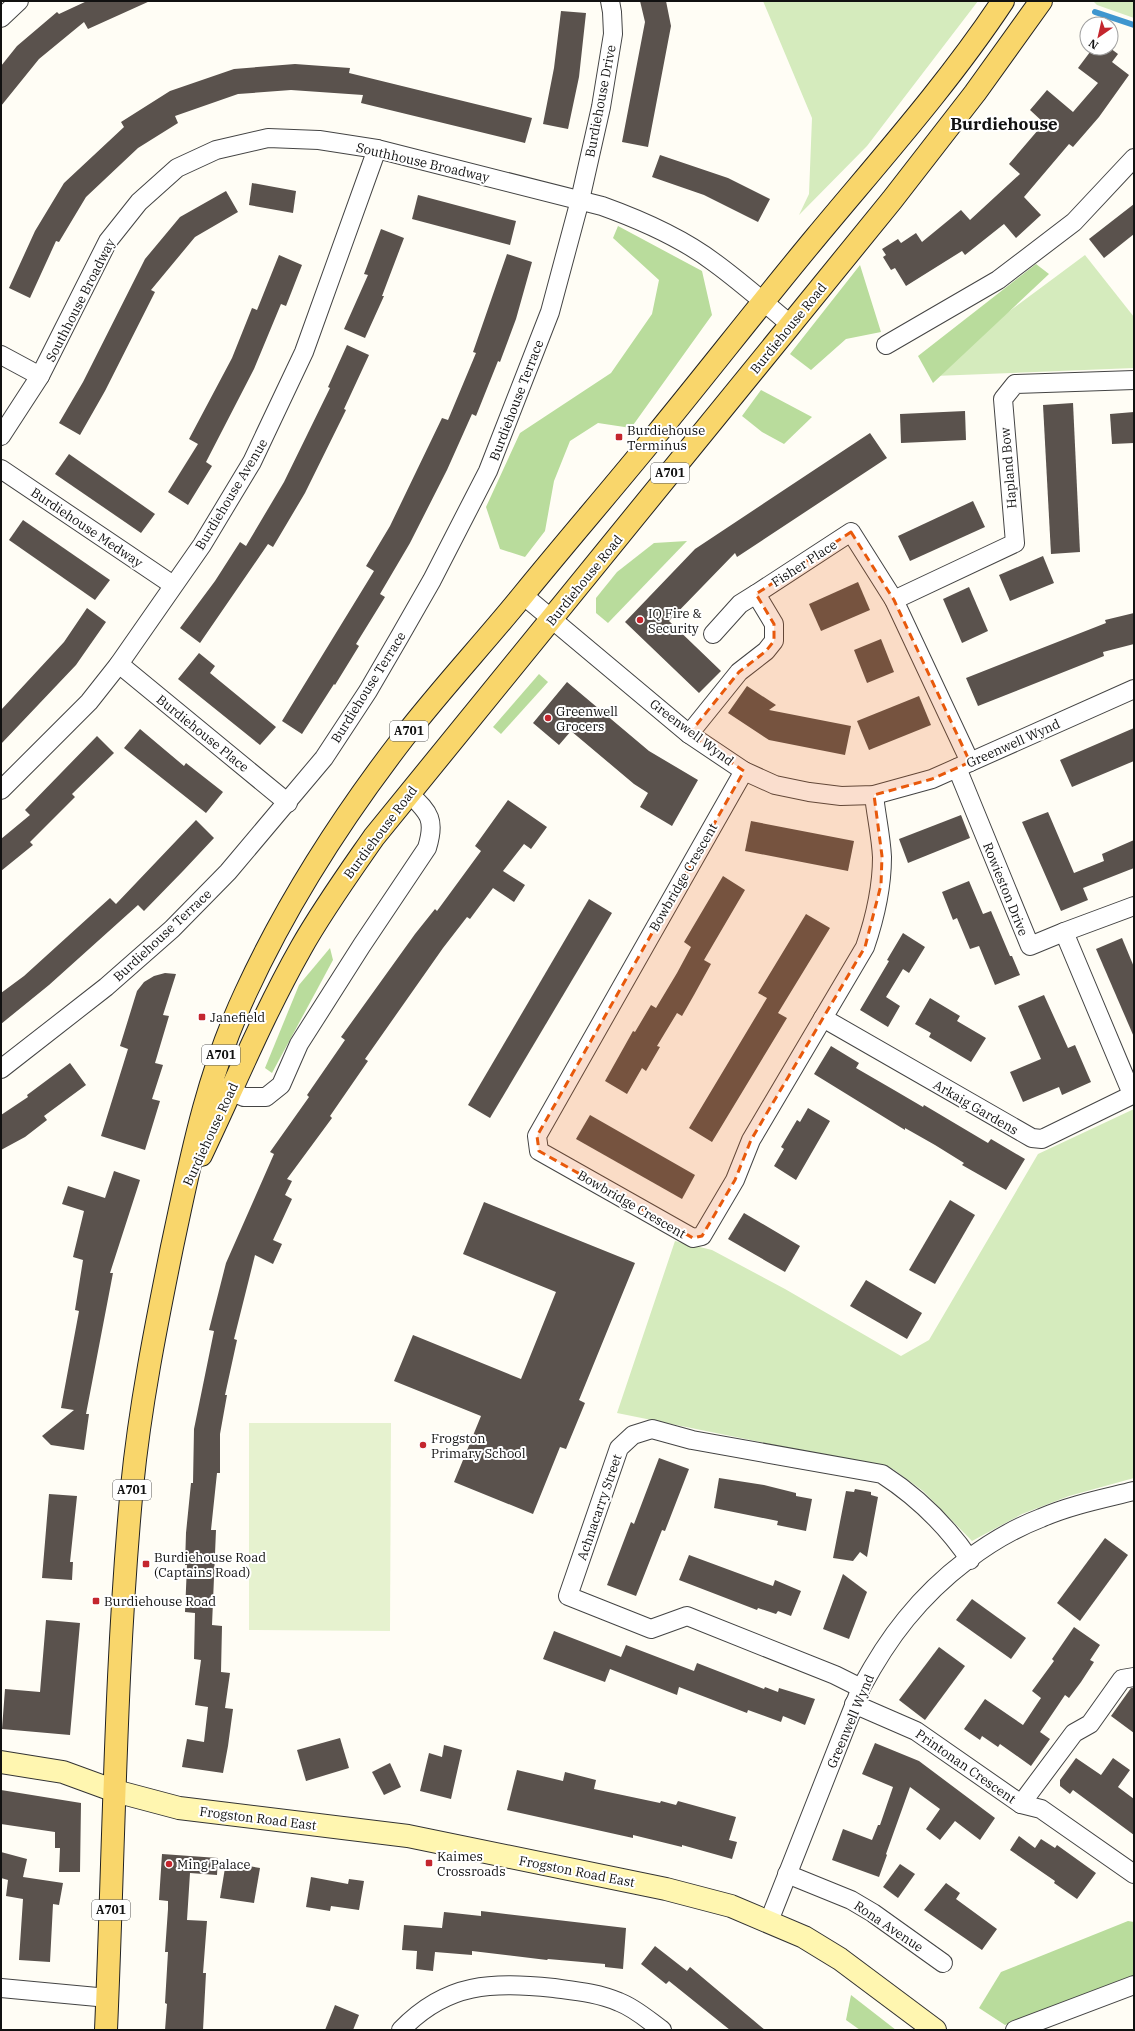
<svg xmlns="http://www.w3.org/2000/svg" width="1135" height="2031" viewBox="0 0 1135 2031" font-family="'IBM Plex Serif',serif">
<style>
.green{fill:#d5ebbd}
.forest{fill:#b9dc9c}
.pitch{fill:#e6f2cf}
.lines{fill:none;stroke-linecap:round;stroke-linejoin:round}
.stream{stroke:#3f96cf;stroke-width:6}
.building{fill:#5a524d}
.minor-casing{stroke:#444;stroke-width:20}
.secondary-casing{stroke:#333;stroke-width:24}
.primary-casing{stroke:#222;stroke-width:24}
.minor{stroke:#fff;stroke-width:18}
.secondary{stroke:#fff6b0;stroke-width:22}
.primary{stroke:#f9d66b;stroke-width:22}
.marked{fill:#e8590c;fill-opacity:0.2;stroke:#e8590c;stroke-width:3;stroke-dasharray:8 5;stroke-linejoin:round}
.poi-dot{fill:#c4262e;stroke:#fff;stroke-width:1.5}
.labels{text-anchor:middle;stroke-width:4;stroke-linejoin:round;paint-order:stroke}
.shield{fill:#fff;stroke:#585858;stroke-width:1}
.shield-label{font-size:12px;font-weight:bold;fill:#111}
.street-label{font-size:13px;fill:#111;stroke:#fff}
.poi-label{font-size:13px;fill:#111;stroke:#fff;text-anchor:start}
.district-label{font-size:17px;font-weight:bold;fill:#111;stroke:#fff}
</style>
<rect width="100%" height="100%" fill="#fffdf5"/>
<g class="green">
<path d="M763,1h215l-111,145 -68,69 10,-21 3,-76z"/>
<path d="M1093,1h41v17l-37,-13z"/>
<path d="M1085,255l49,62v51l-200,8 3,-11z"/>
<path d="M1134,1109v369l-65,18 -47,18 -50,27 -49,-50 -30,-22 -276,-56 58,-172 37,9 73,39 116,67 28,-16 109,-186z"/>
</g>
<g class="forest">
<path d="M618,226l84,45 10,44 -81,113 -33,-5 -28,18 -16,40 -9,50 -20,26 -25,-8 -14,-42 34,-74 91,-60 41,-59 7,-34 -46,-42z"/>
<path d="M1036,264l13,10 -116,109 -15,-27z"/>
<path d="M860,265l21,67 -35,7 -35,31 -21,-16z"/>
<path d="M761,390l51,27 -28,27 -22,-12 -20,-16z"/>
<path d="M687,541l-79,82 -12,-10v-15l21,-26 37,-29z"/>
<path d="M539,674l9,8 -47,52 -8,-7z"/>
<path d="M330,948l3,12 -61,113 -7,-5 34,-83z"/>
<path d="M1128,1921l6,1v56l-129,47 -26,-17 22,-36z"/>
<path d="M851,1995l45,35h-36l-14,-10z"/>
</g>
<path class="pitch" d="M249,1423h142l-1,208 -141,-1z"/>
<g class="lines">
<path class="stream" d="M1095,12l39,13"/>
</g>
<g class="building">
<path d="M87,1h63l-62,28 -4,-7 -45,37 -38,47v-40l16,-20 40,-34 2,2z"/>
<path d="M640,1h26l5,25 -23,121 -26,-5 23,-120z"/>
<path d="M561,11l25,2 -7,64 -11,52 -25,-5 11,-56z"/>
<path d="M1093,48h17l8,6 -6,8 17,13 -30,42 -26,30 -4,-3 -45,53 17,18 -25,23 -12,-14 -39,31 -3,-4 -56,35 -11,-18 -4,2 -8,-13 3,-2 -4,-6 16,-10 3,4 15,-10 6,9 39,-32 9,10 50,-46 -11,-10 35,-41 -14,-13 17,-20 26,22 25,-29 -20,-15z"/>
<path d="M295,64l55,4 -1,5 183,45 -7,25 -164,-40 2,-8 -72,-5 -53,4 -63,22 3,7 -40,25 -52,49 -27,45 -3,-1 -26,57 -21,-10 26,-57 29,-48 60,-56 -3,-5 49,-31 64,-22z"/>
<path d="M660,155l68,23 42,21 -12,23 -54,-27 -52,-18z"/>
<path d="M252,183l44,8 -3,22 -44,-8z"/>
<path d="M226,191l12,21 -43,25 -44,53 4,2 -50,99 -25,44 -21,-12 24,-41 62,-123 35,-42z"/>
<path d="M418,195l98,26 -6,24 -98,-26z"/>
<path d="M1134,204v30l-30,24 -15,-19z"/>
<path d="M381,229l23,9 -22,58h2l-19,42 -21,-9 24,-54 -4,-1z"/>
<path d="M507,254l25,8 -16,57 -16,43 -2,-1 -22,55 -4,-2 -25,56 -37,73 -30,51 5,3 -29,47 3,2 -24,39 -1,-1 -32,50 -20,-13 92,-150 -8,-5 24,-40 52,-108 6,2 28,-67 -3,-1z"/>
<path d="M279,255l23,10 -16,41 -5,-2 -27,65 -48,93 6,4 -24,39 -20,-13 30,-48 -9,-5 43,-81 20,-50 5,2z"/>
<path d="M347,345l22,10 -25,54 2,1 -41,83 -32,54 -5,-3 -68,99 -20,-15 35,-47 25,-39 6,4 38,-64 46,-94 -2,-1z"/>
<path d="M1073,403l7,149 -29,2 -8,-149z"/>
<path d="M965,411l1,29 -65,3 -1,-29z"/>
<path d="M1134,412v31l-22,1 -2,-30z"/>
<path d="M870,433l17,25 -150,99 -2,-4 -66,68 52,50 -22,22 -74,-71 70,-73z"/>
<path d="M69,454l86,60 -14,19 -86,-59z"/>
<path d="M973,501l12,26 -75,34 -12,-25z"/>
<path d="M23,520l87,60 -15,20 -86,-60z"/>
<path d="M1043,556l11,27 -44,18 -11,-26z"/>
<path d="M858,582l12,28 -49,21 -12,-27z"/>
<path d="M969,587l19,44 -26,12 -19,-44z"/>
<path d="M87,608l19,14 -30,43 -75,79v-34l63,-68z"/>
<path d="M1134,613v31l-31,8 1,4 -126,50 -12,-28 140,-55 -1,-3z"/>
<path d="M881,639l13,33 -27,11 -13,-33z"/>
<path d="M199,653l16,13 -5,7 66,54 -16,18 -82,-66z"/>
<path d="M567,682l82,69 49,29 -26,46 -32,-19 8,-14 -14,-9 -63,-53 -12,14 -26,-22z"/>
<path d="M747,686l29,19 -7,5 82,16 -6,29 -76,-15 -41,-27z"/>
<path d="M919,696l12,29 -62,25 -12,-29z"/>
<path d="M1134,728v33l-62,26 -12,-27z"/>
<path d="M140,729l44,37 2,-3 37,29 -17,21 -82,-65z"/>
<path d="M97,736l17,17 -42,41 3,3 -45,45 3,3 -32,26v-32l29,-24 -5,-5z"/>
<path d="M508,800l39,27 -16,22 -7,-5 -21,27 22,14 -11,17 -21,-14 -23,31 -3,-2 -24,31 -78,111 3,2 -38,55 2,2 -45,61 5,2 -7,14 7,4 -19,41 9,4 -9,20 -18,-9 -21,84 3,1 -12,55h2l-7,39v39h-3l-6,57h5l-4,95 10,1 -1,46 9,1 -5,35 8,1 -5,37 -5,27 -41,-6 5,-28 17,3 4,-35 -13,-2 6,-45 -7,-1 1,-46 -10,-1 2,-47h-2l1,-32 5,-50h2l1,-54 20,-98 -5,-1 17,-67 48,-109 -4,-2 39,-55 -2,-2 38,-55 -4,-3 74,-103 20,-25 2,2 44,-60 -6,-5z"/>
<path d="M1048,812l26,61 30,-12 -2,-7 32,-14v28l-51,20 5,12 -27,11 -39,-89z"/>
<path d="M961,815l9,23 -62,25 -9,-24z"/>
<path d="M196,820l18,18 -31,33 -39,40 -6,-6 -89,80 -48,39v-31l23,-17 86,-78 6,6z"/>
<path d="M751,821l103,20 -6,30 -103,-20z"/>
<path d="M723,876l22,14 -41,70 7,4 -17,31 -12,21 -5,-3 -20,33 3,1 -14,24 -4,-3 -15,26 -22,-13 28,-50 2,1 16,-27 5,3 21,-35 14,-26 -7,-5z"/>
<path d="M969,881l14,33 8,-3 19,45h2l8,19 -25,10 -16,-39 -9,3 -13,-31 -4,2 -11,-28z"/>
<path d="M589,899l23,14 -122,205 -22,-13z"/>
<path d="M806,914l24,14 -52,85 9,5 -75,124 -23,-14 78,-130 -9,-5z"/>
<path d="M903,933l22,14 -16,26 -6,-4 -17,28 14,9 -12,21 -28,-17 29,-49 -2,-1z"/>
<path d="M1122,938l12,29v70l-38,-88z"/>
<path d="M165,973l11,1 -13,41 6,1 -14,47 8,2 -11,34 8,2 -15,49 -44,-14 27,-87 -8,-3 17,-55 7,-9 10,-6z"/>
<path d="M1044,995l24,53 7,-3 16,37 -29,13 -3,-8 -36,15 -13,-30 31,-13 -23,-53z"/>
<path d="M930,998l30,18 -3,5 29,17 -15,24 -42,-25 2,-4 -16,-9z"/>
<path d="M831,1046l28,17 -3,5 38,22 29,17 1,-2 64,38 3,-4 34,20 -19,31 -44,-25 2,-2 -29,-18 -30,-17v2l-91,-56z"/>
<path d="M70,1063l16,22 -42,31 3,4 -22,17 -24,13v-35l27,-18 -1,-2z"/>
<path d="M808,1108l22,13 -34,59 -22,-14 10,-17 -3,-2 16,-27 3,2z"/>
<path d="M590,1115l105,60 -13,24 -106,-60z"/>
<path d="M114,1171l26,9 -30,93h3l-27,141h3l-5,36 -33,-5 -9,-9 32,-26 -13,-2 18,-97 -4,-1 8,-50 -10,-3 11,-46 -22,-7 6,-18 37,12z"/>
<path d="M950,1200l25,15 -40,69 -26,-14z"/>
<path d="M484,1202l151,61 -56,137 6,3 -19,46 -6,-2 -27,67 -79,-32 27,-66 -87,-35 19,-46 108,44 35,-87 -93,-38z"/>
<path d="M744,1213l56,33 -15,26 -57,-33z"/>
<path d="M866,1280l56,33 -15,26 -57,-33z"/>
<path d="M659,1458l30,11 -24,62 -3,-1 -26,66 -29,-11 24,-63 3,2z"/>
<path d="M719,1478l45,7 32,8v3l16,3 -6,32 -29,-6 1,-4 -64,-13z"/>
<path d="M855,1489l16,3v3l7,2 -11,60 -7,-5 -7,9 -20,-3 13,-67 8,1z"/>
<path d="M49,1494l28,2 -7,66h3l-1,18 -30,-2z"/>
<path d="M1105,1538l23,17 -48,66 -23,-18z"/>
<path d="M689,1555l84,31 2,-6 26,11 -10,25 -13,-5 -2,3 -18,-6 -1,2 -78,-30z"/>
<path d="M843,1574l24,18 -18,47 -26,-10z"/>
<path d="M972,1599l54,39 -15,21 -55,-39z"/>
<path d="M46,1620l34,3 -10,112 -68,-6 3,-40 35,3z"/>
<path d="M1074,1627l26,18 -10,15 4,2 -13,20 -12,16 -4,-3 -25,37 10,7 -19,27 -31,-22 -2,3 -16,-11 -2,4 -16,-11 21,-30 38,26 18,-27 -9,-7 22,-30 -2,-2z"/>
<path d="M554,1631l67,26 5,-12 68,26 3,-8 67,26 1,-2 13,5 1,-4 36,11 -10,26 -22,-9 -2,6 -33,-12 -1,3 -68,-26 -2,8 -67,-26 -5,13 -62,-23z"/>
<path d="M939,1647l26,19 -40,54 -26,-20z"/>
<path d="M1131,1688h3v45l-23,-17z"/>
<path d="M340,1738l9,30 -43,13 -9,-31z"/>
<path d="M875,1743l44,18 76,57 -15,22 -25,-19 -15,19 -14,-11 14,-20 -30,-22 -24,67 1,1 -8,22 -47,-17 11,-31 29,11 6,-15h2l13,-38 -31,-13z"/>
<path d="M444,1745l18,5 -11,49 -31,-8 9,-38 13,4z"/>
<path d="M1076,1758l25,17 12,-17 17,12 -12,17 16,12v36l-61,-45 -3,4 -10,-8v-6z"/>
<path d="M390,1763l11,24 -17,8 -12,-23z"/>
<path d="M517,1770l46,11 2,-9 31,8 -2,9 66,14 1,-2 15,4 2,-4 58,16 -7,23 8,2 -5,17 -50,-14v2l-49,-12v3l-126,-28z"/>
<path d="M1,1790l80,13 -1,69h-21l1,-24h-5v-16l-54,-8z"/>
<path d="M1019,1836l16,12 6,-9 14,9 2,-3 39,28 -19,26 -23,-16 1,-2 -45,-31z"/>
<path d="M1,1852l26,7 -4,18 40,6 -4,22 -6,-1 -3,58 -31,-2 4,-61 -17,-3 2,-16 -7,-2z"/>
<path d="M162,1854l56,4 -1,17 -27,-2 -3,47 20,1 -4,52h3l-3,57h-38l2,-26 -2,-1 3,-51h-3l3,-43v-8l-9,-1z"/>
<path d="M226,1862l34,6 -6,35 -34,-5z"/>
<path d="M900,1864l15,10 -17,24 -15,-11z"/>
<path d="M311,1877l37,7 1,-5 15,2 -5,29 -28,-4 -1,5 -24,-4z"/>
<path d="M946,1883l14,10 -4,6 41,30 -15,21 -58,-40z"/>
<path d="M481,1911l145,17 -3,41 -18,-2v-3l-57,-5 -1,1 -75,-9v4l-37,-3 -2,19 -17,-2 1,-18 -15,-1 2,-25 38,3 2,-16 37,4z"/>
<path d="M655,1946l32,25 3,-4 75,63h-35l-61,-49 -3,3 -25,-20z"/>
<path d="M335,2005l24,10 -6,15h-28z"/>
</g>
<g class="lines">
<g class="minor-casing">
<g id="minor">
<path d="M1,18l18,-17"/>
<path d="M886,345l112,-65 76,-58 60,-64"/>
<path d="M1,355l39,21"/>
<path d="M1,436l39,-60 68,-135 31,-39 38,-34 39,-18 52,-12 51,2 58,9 225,57c39,14 80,32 113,57 26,19 51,41 76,62"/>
<path d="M1,469l172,116"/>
<path d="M523,595l166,139 55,37 31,14 34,7 32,4 33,-1 58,-16 202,-90"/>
<path d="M894,600l121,-57 -12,-144 12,-15 119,-4"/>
<path d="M713,634l27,-30 16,-10"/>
<path d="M119,664l169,139"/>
<path d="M689,734l50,-62 27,-21 8,-10v-17l-18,-30 95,-62 43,68 76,162"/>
<path d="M957,768l73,178 34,-14 68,162"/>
<path d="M744,771l-207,365 2,15 154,87 9,-2 33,-56 16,-40 114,-193c10,-29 17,-59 17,-90 -1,-21 -6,-42 -8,-62"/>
<path d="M1,790l88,-88 30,-38 83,-119 50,-83 52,-110 73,-203"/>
<path d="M1064,932l70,-26"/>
<path d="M823,1018l209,120 10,1 92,-45"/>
<path d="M1,1069l105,-82 66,-58 56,-57 96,-114 44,-67 32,-55 32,-56 56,-109 62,-159 30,-112 21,-93 12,-73 -1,-22 -2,-11"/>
<path d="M219,1086l25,11h22l15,-12 18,-41 63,-99 65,-97c9,-29 2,-35 -18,-55"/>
<path d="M861,1688l-26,-13 -148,-59 -36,13 -83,-33 51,-148 14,-13 19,-6 40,11 190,34c34,22 65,52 88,86"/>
<path d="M854,1704l62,27 105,73 20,5 93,65"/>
<path d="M1021,1804l53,-71 16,-9 32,-45 12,-2"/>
<path d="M787,1874l64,26 22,13 70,50"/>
<path d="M769,1921l92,-233c13,-24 27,-47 45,-69 34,-42 83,-81 135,-101 30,-13 61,-19 93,-27"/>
<path d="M1,1988l107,10"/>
<path d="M401,2030c46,-48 91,-48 153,-42 22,3 44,5 65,14 16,6 29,18 43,28"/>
<path d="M1015,2030l119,-45"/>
</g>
</g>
<g class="secondary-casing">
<path id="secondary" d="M1,1762l62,10 52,19 64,17 229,28 258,53 65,17 73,31 36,22 95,71"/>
</g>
<g class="primary-casing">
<g id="primary">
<path d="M201,1155c33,-69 62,-140 100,-207 22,-39 48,-75 73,-111l518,-637 83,-107 66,-92"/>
<path d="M106,2030c8,-181 9,-363 26,-543 8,-81 24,-161 40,-240 19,-89 35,-172 74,-255 42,-91 97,-176 158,-255 38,-49 80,-94 119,-142 44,-54 89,-106 133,-160 54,-66 106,-133 160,-198 64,-77 132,-153 187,-236"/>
</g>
</g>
<use href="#minor" class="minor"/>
<use href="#secondary" class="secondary"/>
<use href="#primary" class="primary"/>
</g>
<path class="marked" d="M851,532l43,68 76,162 -38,17 -58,16 8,61 -1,29 -16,62 -114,193 -16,40 -33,56 -9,2 -154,-87 -2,-15 207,-365 -55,-37 50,-62 27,-21 8,-10v-17l-18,-30z"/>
<g class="poi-dot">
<rect x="615" y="433" width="8" height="8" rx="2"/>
<circle cx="640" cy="620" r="4"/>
<circle cx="548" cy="718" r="4"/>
<rect x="198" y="1013" width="8" height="8" rx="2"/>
<circle cx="423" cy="1445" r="4"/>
<rect x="142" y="1560" width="8" height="8" rx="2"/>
<rect x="92" y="1597" width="8" height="8" rx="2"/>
<rect x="425" y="1859" width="8" height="8" rx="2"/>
<circle cx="169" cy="1864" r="4"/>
</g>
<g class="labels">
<g class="shield">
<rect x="651" y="463" width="38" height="20" rx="3"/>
<rect x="390" y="721" width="38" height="20" rx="3"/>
<rect x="202" y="1045" width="38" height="20" rx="3"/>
<rect x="113" y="1480" width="38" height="20" rx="3"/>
<rect x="92" y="1900" width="38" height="20" rx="3"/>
</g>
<g class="shield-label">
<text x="670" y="477">A701</text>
<text x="409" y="735">A701</text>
<text x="221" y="1059">A701</text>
<text x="132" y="1494">A701</text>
<text x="111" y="1914">A701</text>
</g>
<g class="street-label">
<text transform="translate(600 101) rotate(-79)" y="5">Burdiehouse Drive</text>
<text transform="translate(423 162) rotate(13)" y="5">Southhouse Broadway</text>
<text transform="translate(80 300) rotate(-63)" y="5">Southhouse Broadway</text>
<text transform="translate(788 328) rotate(-51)" y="5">Burdiehouse Road</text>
<text transform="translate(516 400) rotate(-69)" y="5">Burdiehouse Terrace</text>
<text transform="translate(1008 468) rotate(-95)" y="5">Hapland Bow</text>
<text transform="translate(231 494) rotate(-59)" y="5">Burdiehouse Avenue</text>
<text transform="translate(87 527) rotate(34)" y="5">Burdiehouse Medway</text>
<text transform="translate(804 563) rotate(-33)" y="5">Fisher Place</text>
<text transform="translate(584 580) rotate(-51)" y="5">Burdiehouse Road</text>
<text transform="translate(368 687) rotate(-58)" y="5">Burdiehouse Terrace</text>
<text transform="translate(692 732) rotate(37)" y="5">Greenwell Wynd</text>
<text transform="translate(203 733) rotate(39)" y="5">Burdiehouse Place</text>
<text transform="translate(1013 743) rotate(-24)" y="5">Greenwell Wynd</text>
<text transform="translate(380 832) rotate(-53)" y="5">Burdiehouse Road</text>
<text transform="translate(683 877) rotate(-60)" y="5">Bowbridge Crescent</text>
<text transform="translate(1006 889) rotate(68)" y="5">Rowieston Drive</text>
<text transform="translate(162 935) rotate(-43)" y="5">Burdiehouse Terrace</text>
<text transform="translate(976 1107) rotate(30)" y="5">Arkaig Gardens</text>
<text transform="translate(210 1134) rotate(-65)" y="5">Burdiehouse Road</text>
<text transform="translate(632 1204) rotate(30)" y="5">Bowbridge Crescent</text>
<text transform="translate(599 1507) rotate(-71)" y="5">Achnacarry Street</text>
<text transform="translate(850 1721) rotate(-67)" y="5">Greenwell Wynd</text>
<text transform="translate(966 1766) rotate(35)" y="5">Printonan Crescent</text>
<text transform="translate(258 1818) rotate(7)" y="5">Frogston Road East</text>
<text transform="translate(577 1871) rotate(11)" y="5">Frogston Road East</text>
<text transform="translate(889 1926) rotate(34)" y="5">Rona Avenue</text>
</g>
<g class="poi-label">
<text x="627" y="435">Burdiehouse<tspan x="627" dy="15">Terminus</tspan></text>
<text x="648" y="618">IQ Fire &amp;<tspan x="648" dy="15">Security</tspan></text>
<text x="556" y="716">Greenwell<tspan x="556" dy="15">Grocers</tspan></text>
<text x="210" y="1022">Janefield</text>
<text x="431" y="1443">Frogston<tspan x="431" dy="15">Primary School</tspan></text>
<text x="154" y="1562">Burdiehouse Road<tspan x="154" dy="15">(Captains Road)</tspan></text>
<text x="104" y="1606">Burdiehouse Road</text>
<text x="437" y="1861">Kaimes<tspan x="437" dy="15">Crossroads</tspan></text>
<text x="177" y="1869">Ming Palace</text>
</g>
<g class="district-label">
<text x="1004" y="130">Burdiehouse</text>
</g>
</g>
<rect width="1135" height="2031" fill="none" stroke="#111111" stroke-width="4"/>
<g transform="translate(1099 36) rotate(214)"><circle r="19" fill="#ffffff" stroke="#a0a0a0"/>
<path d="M0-3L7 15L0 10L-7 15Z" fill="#c4262e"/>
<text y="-6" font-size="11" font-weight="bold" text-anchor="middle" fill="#111111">N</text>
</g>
</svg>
